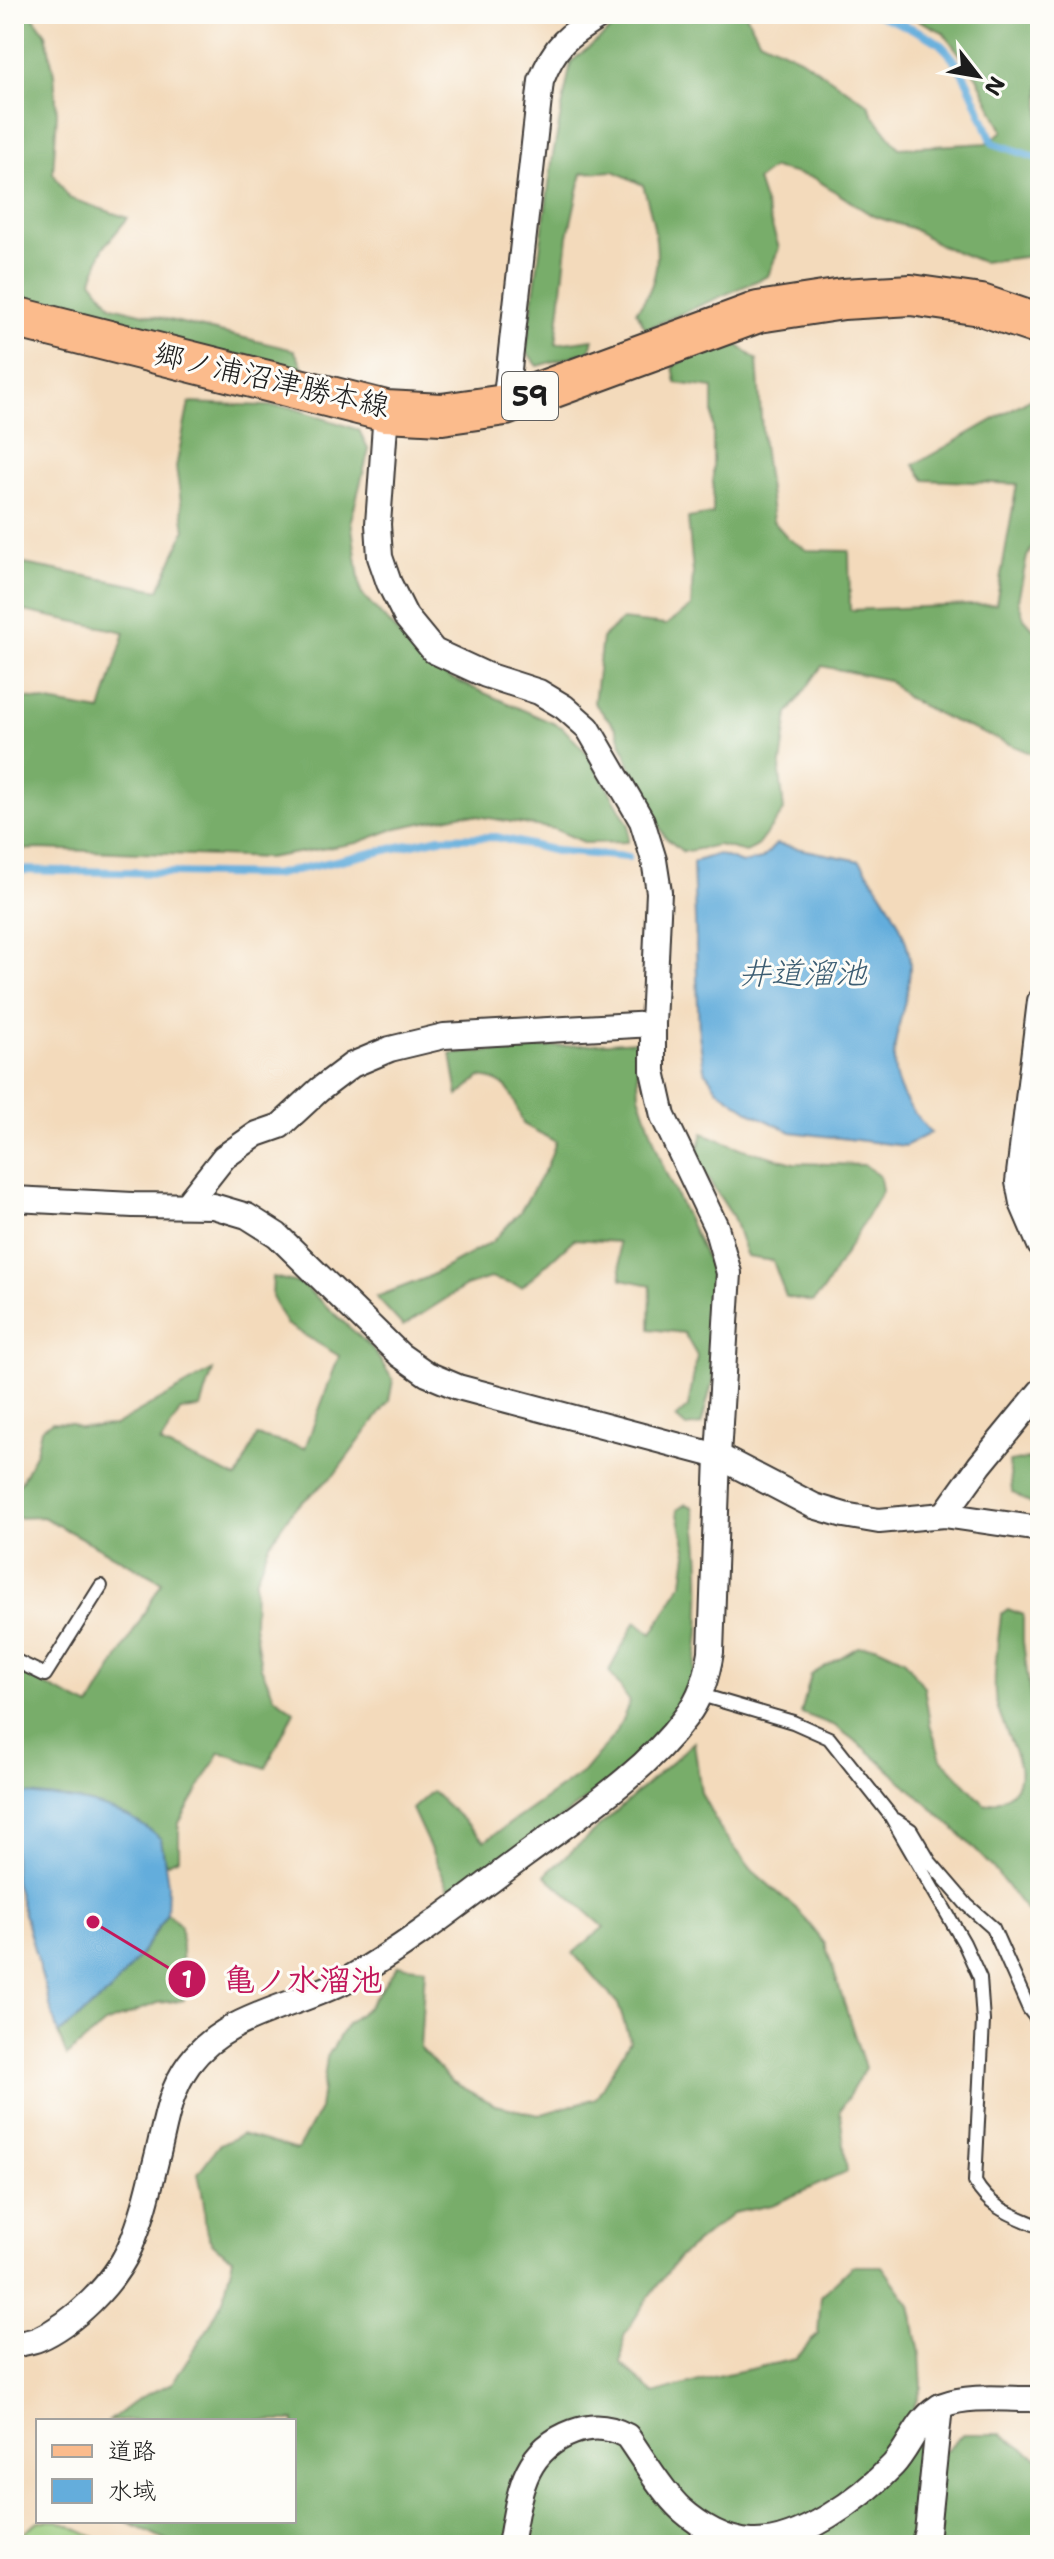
<svg xmlns="http://www.w3.org/2000/svg" width="1054" height="2559" viewBox="0 0 1054 2559" font-family="'Shantell Sans','Klee One',sans-serif">
<style>
.green{fill:#96c97a;stroke:#59724b;stroke-width:2}
.forest{fill:#78ad6a;stroke:#4a6443;stroke-width:2}
.water{fill:#64addc;stroke:#40647c;stroke-width:2}
.lines{fill:none;stroke-linecap:round;stroke-linejoin:round}
.stream{stroke:#64addc;stroke-width:8}
.service-casing{stroke:#3c3834;stroke-width:16}
.minor-casing{stroke:#3c3834;stroke-width:28}
.primary-casing{stroke:#3c3834;stroke-width:44}
.service{stroke:#fff;stroke-width:12}
.minor{stroke:#fff;stroke-width:24}
.primary{stroke:#fbbb8c;stroke-width:40}
.labels{text-anchor:middle;stroke-width:6;stroke-linejoin:round;paint-order:stroke}
.shield{fill:#fdfcf7;stroke:#605f5e;stroke-width:2}
.shield-label{font-size:28px;font-weight:bold;fill:#1c1c1c}
.street-label{font-size:30px;fill:#1c1c1c;stroke:#fdfcf7}
.water-label{font-size:32px;font-style:italic;fill:#3c5d72;stroke:#fdfcf7}
.leader{fill:none;stroke:#c2185b;stroke-width:3}
.callout-dot{fill:#c2185b;stroke:#fdfcf7;stroke-width:3}
.mark-label{font-size:24px;text-anchor:middle;font-weight:bold;fill:#fff}
.callout-label{font-size:32px;text-anchor:middle;font-weight:bold;fill:#c2185b;stroke:#fdfcf7;stroke-width:6;stroke-linejoin:round;paint-order:stroke}
</style>
<rect width="100%" height="100%" fill="#fdfcf7"/>
<filter id="ink" filterUnits="userSpaceOnUse"><feTurbulence type="fractalNoise" baseFrequency=".0125" numOctaves="2"/><feDisplacementMap in="SourceGraphic" scale="16" xChannelSelector="R" yChannelSelector="G"/><feConvolveMatrix kernelMatrix="1 2 1 2 8 2 1 2 1" color-interpolation-filters="sRGB"/></filter>
<filter id="wash" filterUnits="userSpaceOnUse"><feTurbulence type="fractalNoise" baseFrequency=".006" numOctaves="4" result="noise"/><feDisplacementMap in="SourceGraphic" scale="32" xChannelSelector="R" yChannelSelector="G"/><feGaussianBlur stdDeviation="1.8" result="paint"/><feColorMatrix in="noise" values="0 0 0 0 0 0 0 0 0 0 0 0 0 0 0 0 0 1.4 0 .05"/><feComposite in="paint" operator="in"/></filter>
<g filter="url(#wash)">
<rect width="100%" height="100%" fill="#f3dabb"/>
<path class="green" d="M39,2521h20l52,24h-97v-5z"/>
<g class="forest">
<path d="M14,14h17l15,20 8,40 3,39 -4,60 16,25 59,20 -25,30 -11,32 20,26 182,44 10,19 -20,5 -270,-72z"/>
<path d="M630,14h116l13,25 41,19 68,46 5,11 26,33 88,-5 16,-12 -26,-54 -34,-45 -37,-18h134v241l-58,7 -40,-16 -31,-18 -38,-12 -59,-38 -41,-10 -16,12 22,68 -11,28 -122,53 -10,-18c33,-38 20,-81 7,-126l-29,-14 -32,2 -14,63 -12,108 37,-5 -3,12 -52,15 -12,-15 27,-196 18,-93z"/>
<path d="M735,343l22,17 6,85 10,76 16,18 18,11 42,1 1,59 146,-6 21,-120 -92,-4 -11,-15 126,-72v139l-13,25 -9,43 6,18 16,18v121l-94,-39 -39,-20 -19,-18 -66,-14 -34,48 -8,58 4,39 -28,36 -10,5 -28,-7 -35,7 -18,-15 -28,-54 -21,-55 -22,-25 8,-65 20,-18 44,5 25,-18 2,-34 -5,-55 25,-4v-126l-37,-5 -3,-17 34,-18z"/>
<path d="M189,403l101,4 69,23 10,20 -18,70 10,73 61,66 26,18 114,50 26,27 41,71 -1,17 -42,1 -32,-14 -90,-15 -67,14 -40,15 -90,15 -228,-9 -25,1v-154l87,15 24,-79 -111,-23v-47l145,28 26,-60 -9,-63z"/>
<path d="M636,1041l3,54 25,74 45,95 5,44 -1,72 -12,45 -15,2 -10,-9 12,-11 9,-51 -13,-23 -34,-4 1,-44 -29,-6 -4,-37 -44,-3 -52,48 -32,-9 -24,8 -63,40 -27,-29 50,-19 66,-36 28,-30 27,-46 9,-24 -33,-18c-10,-27 -11,-43 -43,-47l-22,19 -7,-42z"/>
<path d="M703,1133l40,16 51,14 71,2 15,12 2,14 -59,100 -11,11 -26,-5 -13,-36 -26,-4 -14,-40 -38,-58z"/>
<path d="M273,1277l29,7 71,65 20,31 -4,21 -55,74 -41,35 -23,33 -15,38 -1,44 7,42 13,29 20,15 -28,57 -46,-16 -41,71v35l-14,6 -4,-25 -69,-36 -78,-10v-123l76,37 72,-125 -119,-65 -29,1v-33l7,-3 15,-30 5,-23 11,-7 18,1 9,5 35,-2 99,-56 -12,38 -20,2 -21,34 77,34 20,-42 48,12 34,-92 -53,-32 -14,-27z"/>
<path d="M1040,1457v53l-28,-18 -3,-30z"/>
<path d="M686,1504l7,3c10,43 11,147 -6,187 -3,9 -11,18 -17,25 -30,42 -72,72 -113,102 -36,26 -69,48 -108,68l-37,-80 20,-18 53,50 98,-69 33,-39 14,-31 -21,-31 27,-50 16,13 31,-52 4,-29 -10,-43z"/>
<path d="M1008,1609l15,6v27l17,125v145h-13l-34,-44 -38,-39 -89,-80 -31,-23 -34,-13 10,-38 47,-28 18,-1 28,13 20,28 6,37 11,34 44,47c69,-18 14,-66 10,-111 -2,-25 4,-55 6,-80z"/>
<path d="M694,1742l7,51 21,39 31,39 46,40 26,33 40,124 -25,43 7,61 -75,33 -39,8 -54,44 -30,40 -25,38 -3,28 33,31 59,-17 83,-18 22,-26 3,-37 31,-30h30l28,39 10,48 2,34 -14,35 16,27 21,2 18,-17h38l39,26v85h-866l-49,-24h169v-100h-185l30,-23 33,-15 35,-53 16,-30 10,-42c-29,-16 -27,-22 -29,-53 -1,-11 -4,-21 -6,-32l20,-27 24,-12 55,16 23,-41 7,-52 20,-33 21,-17 30,-42 27,3 -5,80 31,33 44,24 44,10 57,-17 34,-57 -12,-37 -45,-51 31,-26 -59,-52z"/>
<path d="M167,1913l14,13 3,74 -27,3 -52,21 -38,32 -9,-22c45,-36 81,-70 109,-121z"/>
</g>
<g class="water">
<path d="M776,844l84,17c19,27 43,60 49,93 3,19 -2,38 -6,55 -16,59 -13,78 28,124l-26,13 -114,-14 -38,-18 -36,-25 -13,-20 -5,-34 -6,-173 25,-8 24,9 20,-4z"/>
<path d="M14,1793c55,5 103,8 147,46l7,45 -1,29 -26,41 -30,37 -53,43 -44,-156z"/>
</g>
<g class="lines">
<g class="stream">
<path d="M877,14c18,8 49,18 63,30 27,24 39,67 53,99l47,16"/>
<path d="M14,870l259,5 167,-37 56,-1 60,14 72,6"/>
</g>
</g>
</g>
<g filter="url(#ink)">
<g class="lines">
<g class="service-casing">
<g id="service">
<path d="M14,1660l31,15 56,-89"/>
<path d="M701,1695l92,27 36,16 61,77 74,128 16,35 3,43 -8,161c15,27 39,33 65,45"/>
<path d="M896,1820l15,10 19,32 37,43 26,23 36,81 11,14"/>
</g>
</g>
<g class="minor-casing">
<g id="minor">
<path d="M505,405l36,-324c15,-39 27,-45 62,-67"/>
<path d="M1040,1001l-22,181 4,21 18,42"/>
<path d="M14,1199l119,6 80,1 34,10 30,19 123,120 27,19 31,13 260,69 96,50 30,9 35,6 65,-6 96,14"/>
<path d="M187,1204l37,-47 33,-23 23,-8 39,-36 33,-25 38,-16 54,-13 209,-12"/>
<path d="M944,1515l36,-50 60,-73"/>
<path d="M14,2345c7,-2 17,-3 24,-6 35,-15 77,-56 92,-92 12,-27 19,-57 26,-86 9,-34 12,-68 33,-97 38,-52 111,-57 163,-87 61,-35 116,-80 173,-122 55,-41 119,-81 160,-137 16,-21 22,-41 26,-66l7,-196 11,-183 -13,-46 -53,-111 -10,-45v-47l6,-132 -5,-32 -12,-39 -54,-93 -24,-21 -25,-15 -53,-17 -52,-24 -28,-34 -17,-34 -9,-26 -2,-33 8,-113"/>
<path d="M510,2545c9,-48 11,-94 63,-113 18,-7 36,-6 54,4 15,21 36,57 54,73 19,17 45,32 71,33 47,2 110,-44 141,-77 17,-18 26,-50 50,-60 27,-11 68,-5 97,-6"/>
<path d="M923,2545l4,-14 13,-125"/>
</g>
</g>
<g class="primary-casing">
<path id="primary" d="M14,317l372,94 56,3 63,-9 253,-93 85,-13 68,-4 70,10 59,20"/>
</g>
<use href="#service" class="service"/>
<use href="#minor" class="minor"/>
<use href="#primary" class="primary"/>
</g>
</g>
<g class="labels">
<rect class="shield" x="502" y="372" width="56" height="48" rx="6"/>
<g class="shield-label">
<text x="530" y="406">59</text>
</g>
<g class="street-label">
<text transform="translate(272 380) rotate(13)" y="10">郷ノ浦沼津勝本線</text>
</g>
<g class="water-label">
<text x="803" y="984">井道溜池</text>
</g>
</g>
<path class="leader" d="M93 1922L187 1979"/>
<g class="callout-dot">
<circle cx="93" cy="1922" r="8"/>
<circle cx="187" cy="1979" r="20"/>
</g>
<g class="mark-label">
<text x="187" y="1988">1</text>
</g>
<g class="callout-label">
<text x="303" y="1991">亀ノ水溜池</text>
</g>
<rect width="1054" height="2559" fill="none" stroke="#fdfcf7" stroke-width="48"/>
<rect x="36" y="2419" width="260" height="104" fill="#fdfcf7" stroke="#a3a29f" stroke-width="2"/>
<rect x="52" y="2445" width="40" height="12" fill="#fbbb8c" stroke="#a3a29f" stroke-width="2"/>
<text x="108" y="2459" font-size="24" fill="#1c1c1c">道路</text>
<rect x="52" y="2479" width="40" height="24" fill="#64addc" stroke="#a3a29f" stroke-width="2"/>
<text x="108" y="2499" font-size="24" fill="#1c1c1c">水域</text>
<g transform="translate(978 76) rotate(121)" stroke="#fdfcf7" stroke-width="6" paint-order="stroke">
<path d="M0-6L14 30L0 20L-14 30Z" fill="#1c1c1c"/>
<text y="-12" font-size="22" font-weight="bold" text-anchor="middle" fill="#1c1c1c">N</text>
</g>
</svg>
